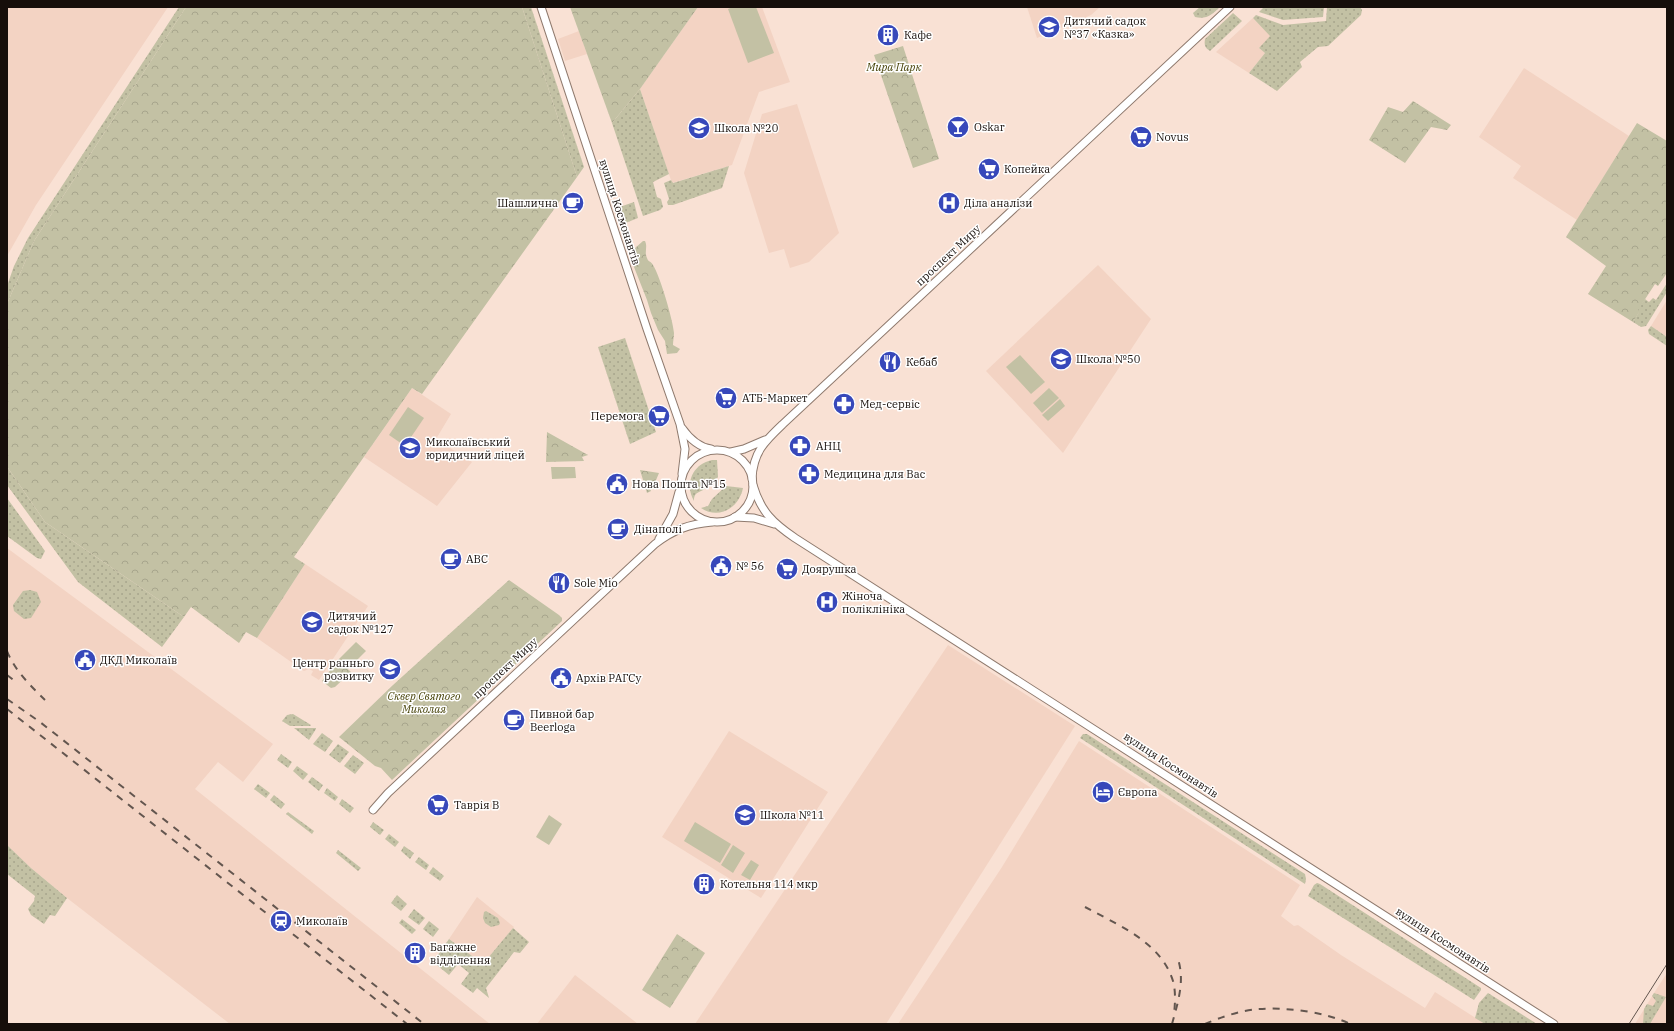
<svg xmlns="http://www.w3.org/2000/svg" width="1674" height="1031" viewBox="0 0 1674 1031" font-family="'IBM Plex Serif',serif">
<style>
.built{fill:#f3d3c3}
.grass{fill:url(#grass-dots)}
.forest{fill:url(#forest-crowns)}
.pitch{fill:#c3c1a4}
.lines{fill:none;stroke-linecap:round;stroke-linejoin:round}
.secondary-casing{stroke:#8f7a6e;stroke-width:9}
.secondary{stroke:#fff;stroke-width:7}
.tram{stroke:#63564f;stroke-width:1}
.rail{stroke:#63564f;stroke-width:2;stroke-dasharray:7 7;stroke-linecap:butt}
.labels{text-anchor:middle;stroke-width:3;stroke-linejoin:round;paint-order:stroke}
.poi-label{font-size:11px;fill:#160e0a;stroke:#fff;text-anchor:start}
.park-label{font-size:11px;font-style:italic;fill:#464208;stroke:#fff}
.street-label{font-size:11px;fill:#160e0a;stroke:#fff}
</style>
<defs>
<pattern id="grass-dots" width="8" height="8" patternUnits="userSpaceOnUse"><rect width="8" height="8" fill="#c3c1a4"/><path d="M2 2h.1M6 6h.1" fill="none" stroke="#a7a58c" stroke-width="1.8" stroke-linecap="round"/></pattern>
<pattern id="forest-crowns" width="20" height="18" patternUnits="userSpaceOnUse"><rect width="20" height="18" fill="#c3c1a4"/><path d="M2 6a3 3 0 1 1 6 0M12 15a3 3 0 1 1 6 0" fill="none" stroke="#a7a58c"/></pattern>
</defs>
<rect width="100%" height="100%" fill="#f9e1d4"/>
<g class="built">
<path d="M7,7h161l-132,198 -29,51z"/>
<path d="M698,7h64l28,75 -31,10 -27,73 -60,18 -32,-94z"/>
<path d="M1027,7h73l-9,8 -54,23z"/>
<path d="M1253,18l18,18 -12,12 6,5 -16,20 -33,-21z"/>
<path d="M579,31l8,23 -22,7 -7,-22z"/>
<path d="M1524,68l105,68 -52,84 -64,-42 8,-12 -42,-29z"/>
<path d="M797,104l42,129 -30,29 -19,6 -6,-19 -15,4 -25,-80 18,-59z"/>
<path d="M1098,265l53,54 -88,134 -77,-82z"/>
<path d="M1667,300v37l-16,-11z"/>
<path d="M412,388l39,26 -15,25 36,23 -35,44 -73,-49z"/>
<path d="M7,548l266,196 -30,38 -25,-20 -23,27 295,235h-260l-163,-126 -36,-30 -24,-23z"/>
<path d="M305,564l63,42 -49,74 -8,-5 2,-4 -4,-2 -5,2 -47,-33z"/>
<path d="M948,645l127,81 -189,298h-191z"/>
<path d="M729,731l99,61 -67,106 -99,-61z"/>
<path d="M1079,741l221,144 -19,31 13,10 4,-1 43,30 84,53 10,-16 50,32h-587l104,-157z"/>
<path d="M477,897l37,30 -31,37 -34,-25z"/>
<path d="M1667,973v51h-32l19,-31z"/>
<path d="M575,975l63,49h-101z"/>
</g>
<g class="grass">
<path d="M179,7h7l-152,234 -27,63v-18l7,-20 14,-28z"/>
<path d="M522,7h9l53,160 -7,10z"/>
<path d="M1200,7h20c-7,7 -14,13 -25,10l-2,-4z"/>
<path d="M1264,7h60l-1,10 -40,3 -24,-8z"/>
<path d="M1327,7h33l2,3 -1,5 -33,31 -10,1 -18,15 2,5 -25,24 -28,-18 16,-20 -6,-5 11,-12 -17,-18 3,-3 27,10 43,-4z"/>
<path d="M1233,13l9,8 -32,30c-5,-3 -6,-6 -5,-12z"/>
<path d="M640,89l29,85 -16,8 4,15 4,2 2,8 -3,3 -17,6 -31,-93z"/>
<path d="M729,166l-7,22 -49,17h-5l-1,-3 2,-3 -5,-16 7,-3 2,3z"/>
<path d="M634,202l4,16 -15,6 -4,-1 -5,-14z"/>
<path d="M1667,283v9l-21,34 -5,1 -8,-5 6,-10 -2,-2 8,-11 4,3 4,-4 3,2z"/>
<path d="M1651,326l16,11v9l-18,-12 -1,-4z"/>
<path d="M625,338l31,94 -26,12 -32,-97z"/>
<path d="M7,457l1,11 37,54 139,95 -22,30 -84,-65 -71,-97z"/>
<path d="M712,460h5l1,17c-4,4 -8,8 -12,11 -6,5 -12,3 -12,13 -10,-18 -1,-37 18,-41z"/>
<path d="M726,486l17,2c-4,20 -24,32 -42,20l7,-2 4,-7z"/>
<path d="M7,498l38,53 -4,8 -4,-1 -30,-22z"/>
<path d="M30,590l7,2 4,10 -10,16 -7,1 -10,-8 -1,-6 10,-14z"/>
<path d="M293,714l18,11 -1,1h-20l-8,-5 5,-6z"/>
<path d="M294,728h22v1l-7,11z"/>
<path d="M322,733l11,8 -8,11 -12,-8z"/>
<path d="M1083,734h4l218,140 1,5 -1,5 -225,-146z"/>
<path d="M338,744l11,8 -9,11 -11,-8z"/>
<path d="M281,754l11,8 -4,6 -11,-8z"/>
<path d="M353,755l11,8 -9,11 -11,-8z"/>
<path d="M297,766l11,8 -5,6 -10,-9z"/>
<path d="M312,777l11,8 -4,6 -11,-9z"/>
<path d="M258,784l12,9 -4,5 -12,-9z"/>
<path d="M327,788l11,9 -3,4 -11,-8z"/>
<path d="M274,795l11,9 -4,5 -11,-9z"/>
<path d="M342,799l12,9 -4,5 -11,-9z"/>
<path d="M288,812l26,19 -2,3 -26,-20z"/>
<path d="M373,822l11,8 -4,5 -10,-8z"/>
<path d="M389,834l10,8 -4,5 -10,-8z"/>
<path d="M7,845l24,23 36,30 -12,18 -5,-1 -6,9 -13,-9 -3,-6 6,-8 1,-5 -28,-22z"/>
<path d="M404,846l10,7 -4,6 -9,-8z"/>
<path d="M338,850l23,18 -3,3 -22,-18z"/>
<path d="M419,857l10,8 -3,5 -11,-8z"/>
<path d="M433,867l11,9 -4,5 -11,-8z"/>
<path d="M1317,883l3,1 161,104v2l-7,10 -166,-104 6,-11z"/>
<path d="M397,895l10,9 -6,7 -10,-8z"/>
<path d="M414,909l11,9 -6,7 -11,-8z"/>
<path d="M486,911l12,7 2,5 -1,2 -8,2 -6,-4 -2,-5 1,-6z"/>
<path d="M402,919l14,11 -4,4 -13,-11z"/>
<path d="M429,921l10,8 -6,8 -10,-8z"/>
<path d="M513,928l16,14 -9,11 -6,-1 -28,36 3,10 -12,-10 -4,5 -12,-9 8,-11 -11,-9 -9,11 -16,-13 16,-23 34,25z"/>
<path d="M1488,993l49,31h-52l-10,-6 4,-15z"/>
<path d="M1654,993l12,4 -16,27h-7l1,-15 3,-5 6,2 3,-5 -4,-5z"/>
</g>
<g class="forest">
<path d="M186,7h336l55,170 -155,217 -10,-6 -118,169 11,7 -48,74 -11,-6 -7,11 -48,-36 -7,10 -139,-95 -37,-54 -1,-11v-153l27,-63z"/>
<path d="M570,7h128l-58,82 -28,34z"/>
<path d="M903,46l36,113 -26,9 -39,-113z"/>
<path d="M1413,101l38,24 -4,5 -16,-3 -26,36 -36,-23 19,-33 15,5z"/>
<path d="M1637,123l30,18v132l-9,13 -3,-2 -17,26 2,1 -7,11 -45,-28 18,-28 -40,-29z"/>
<path d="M643,241h2c3,6 -1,11 2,17 1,4 4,3 6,7 7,11 20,55 21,68 0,4 -1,8 -1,12l7,4 -3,4 -10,1 -2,-13 -7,-11 -7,-17 -4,-13 -15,-38 2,-13z"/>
<path d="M547,432l41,23 -6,2 2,4 -38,1z"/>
<path d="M640,470l19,3 -5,12 -4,4 1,2 -4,2z"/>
<path d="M509,580l50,35 3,3v3l-170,159 -11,-12 -6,-2 -36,-29 54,-52z"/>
<path d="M338,660l13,12 -16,15 -4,1 -9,-7z"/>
<path d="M677,934l28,19 -35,55 -28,-18z"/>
</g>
<g class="pitch">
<path d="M733,7h23l18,46 -26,10 -20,-54z"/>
<path d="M1020,355l25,27 -14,12 -25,-27z"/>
<path d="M1049,388l10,10 -17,15 -9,-10z"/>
<path d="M1060,399l5,7 -17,15 -6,-6z"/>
<path d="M408,407l16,11 -19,28 -16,-11z"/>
<path d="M551,467h24l1,11 -24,1z"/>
<path d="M356,642l10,9 -18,18 -10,-9z"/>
<path d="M549,815l13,9 -13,21 -13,-8z"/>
<path d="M695,822l36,22 -11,19 -36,-22z"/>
<path d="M733,845l12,8 -12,20 -12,-8z"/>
<path d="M751,860l8,5 -9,15 -9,-5z"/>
</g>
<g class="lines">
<g class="secondary-casing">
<g id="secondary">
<path d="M541,7l106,322 33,95 5,25 -3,25"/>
<path d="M682,428c7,10 17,19 29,21"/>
<circle cx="717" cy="486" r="36"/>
<path d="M731,452l13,-3 21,-9"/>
<path d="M752,479c1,-27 13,-38 31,-55l447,-417"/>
<path d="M753,485c8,27 20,38 42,53l759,486"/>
<path d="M735,517l19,1 20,6"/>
<path d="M659,539l14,-25 6,-22"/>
<path d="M373,810l15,-17 267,-249c18,-14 34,-20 57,-22"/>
</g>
</g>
<use href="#secondary" class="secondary"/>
<path class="tram" d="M1629,1024l38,-60"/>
<g class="rail">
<path d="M7,651c8,20 23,34 38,49"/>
<path d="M7,675l9,7"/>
<path d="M7,699l33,23 384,302"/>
<path d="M7,709l400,315"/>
<path d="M1085,907c33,18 76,35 88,74 3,11 2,23 1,34"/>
<path d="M1172,1024c6,-22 13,-43 6,-65"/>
<path d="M1205,1024c16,-7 37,-14 54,-15 27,-2 67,3 91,15"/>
</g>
</g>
<defs>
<g id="school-disc" transform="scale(1.15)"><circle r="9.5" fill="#3748ba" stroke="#fff"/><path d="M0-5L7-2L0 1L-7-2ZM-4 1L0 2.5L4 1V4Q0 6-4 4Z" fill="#fff"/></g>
<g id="building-disc" transform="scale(1.15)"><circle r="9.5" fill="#3748ba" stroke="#fff"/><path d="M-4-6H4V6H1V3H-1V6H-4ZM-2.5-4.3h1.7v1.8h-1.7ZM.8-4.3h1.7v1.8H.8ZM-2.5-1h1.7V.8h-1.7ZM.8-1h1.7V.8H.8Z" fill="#fff"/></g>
<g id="bar-disc" transform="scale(1.15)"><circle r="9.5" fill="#3748ba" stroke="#fff"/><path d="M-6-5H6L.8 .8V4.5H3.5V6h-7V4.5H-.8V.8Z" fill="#fff"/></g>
<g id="supermarket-disc" transform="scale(1.15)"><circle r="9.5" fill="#3748ba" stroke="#fff"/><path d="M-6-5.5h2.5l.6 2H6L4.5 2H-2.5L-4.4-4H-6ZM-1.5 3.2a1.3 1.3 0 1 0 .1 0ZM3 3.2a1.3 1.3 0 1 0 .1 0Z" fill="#fff"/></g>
<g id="cafe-disc" transform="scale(1.15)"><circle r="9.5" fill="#3748ba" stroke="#fff"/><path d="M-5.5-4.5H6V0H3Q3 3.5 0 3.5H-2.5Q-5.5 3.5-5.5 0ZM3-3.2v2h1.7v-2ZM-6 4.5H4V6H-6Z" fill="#fff"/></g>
<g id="hospital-disc" transform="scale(1.15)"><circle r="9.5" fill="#3748ba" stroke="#fff"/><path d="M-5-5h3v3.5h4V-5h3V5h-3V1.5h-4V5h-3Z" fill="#fff"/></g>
<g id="restaurant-disc" transform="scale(1.15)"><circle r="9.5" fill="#3748ba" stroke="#fff"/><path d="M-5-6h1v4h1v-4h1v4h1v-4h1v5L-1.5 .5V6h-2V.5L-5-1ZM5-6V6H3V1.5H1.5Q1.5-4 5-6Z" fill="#fff"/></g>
<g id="pharmacy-disc" transform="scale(1.15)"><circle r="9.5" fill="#3748ba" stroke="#fff"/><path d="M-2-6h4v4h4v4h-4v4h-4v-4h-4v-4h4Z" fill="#fff"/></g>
<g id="civic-disc" transform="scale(1.15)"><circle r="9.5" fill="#3748ba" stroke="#fff"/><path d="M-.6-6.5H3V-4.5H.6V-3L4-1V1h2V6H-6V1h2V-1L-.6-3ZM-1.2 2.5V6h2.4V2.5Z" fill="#fff"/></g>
<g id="hotel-disc" transform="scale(1.15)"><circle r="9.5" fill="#3748ba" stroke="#fff"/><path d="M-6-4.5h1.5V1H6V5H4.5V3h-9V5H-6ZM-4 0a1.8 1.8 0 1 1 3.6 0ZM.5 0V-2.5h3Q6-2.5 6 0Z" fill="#fff"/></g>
<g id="station-disc" transform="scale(1.15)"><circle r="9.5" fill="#3748ba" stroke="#fff"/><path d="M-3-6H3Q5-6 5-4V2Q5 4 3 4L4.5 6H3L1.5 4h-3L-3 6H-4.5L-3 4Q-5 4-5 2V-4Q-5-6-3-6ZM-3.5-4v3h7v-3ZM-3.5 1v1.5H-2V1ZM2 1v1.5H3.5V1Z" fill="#fff"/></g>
</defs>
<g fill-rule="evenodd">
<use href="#school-disc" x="1049" y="27"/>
<use href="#building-disc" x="888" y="35"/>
<use href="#bar-disc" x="958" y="127"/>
<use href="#school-disc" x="699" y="128"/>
<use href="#supermarket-disc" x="1141" y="137"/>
<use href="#supermarket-disc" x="989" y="169"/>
<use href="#cafe-disc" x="573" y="203"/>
<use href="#hospital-disc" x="949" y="203"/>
<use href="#school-disc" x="1061" y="359"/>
<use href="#restaurant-disc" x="890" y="362"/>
<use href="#supermarket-disc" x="726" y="398"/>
<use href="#pharmacy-disc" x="844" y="404"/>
<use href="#supermarket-disc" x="659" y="416"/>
<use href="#pharmacy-disc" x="800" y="446"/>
<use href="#school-disc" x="410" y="448"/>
<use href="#pharmacy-disc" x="809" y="474"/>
<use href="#civic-disc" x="617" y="484"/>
<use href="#cafe-disc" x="618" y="529"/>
<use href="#cafe-disc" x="451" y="559"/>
<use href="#civic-disc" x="721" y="566"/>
<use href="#supermarket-disc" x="787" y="569"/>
<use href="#restaurant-disc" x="559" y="583"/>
<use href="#hospital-disc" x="827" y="602"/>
<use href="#school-disc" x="312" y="622"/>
<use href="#civic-disc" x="85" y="660"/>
<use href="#school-disc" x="390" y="669"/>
<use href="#civic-disc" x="561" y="678"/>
<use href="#cafe-disc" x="514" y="720"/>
<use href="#hotel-disc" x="1103" y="792"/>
<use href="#supermarket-disc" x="438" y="805"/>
<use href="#school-disc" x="745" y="815"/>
<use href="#building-disc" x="704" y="884"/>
<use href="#station-disc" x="281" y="921"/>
<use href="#building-disc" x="415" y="953"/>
</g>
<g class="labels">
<g class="poi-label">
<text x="1064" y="25">Дитячий садок<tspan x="1064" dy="13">№37 «Казка»</tspan></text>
<text x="904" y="39">Кафе</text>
<text x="974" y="131">Oskar</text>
<text x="714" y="132">Школа №20</text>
<text x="1156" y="141">Novus</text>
<text x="1004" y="173">Копейка</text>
<text x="558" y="207" text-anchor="end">Шашлична</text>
<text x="964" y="207">Діла аналізи</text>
<text x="1076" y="363">Школа №50</text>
<text x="906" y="366">Кебаб</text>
<text x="742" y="402">АТБ-Маркет</text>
<text x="860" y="408">Мед-сервіс</text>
<text x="644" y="420" text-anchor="end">Перемога</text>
<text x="426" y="446">Миколаївський<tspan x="426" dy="13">юридичний ліцей</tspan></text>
<text x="816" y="450">АНЦ</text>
<text x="824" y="478">Медицина для Вас</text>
<text x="632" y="488">Нова Пошта №15</text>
<text x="634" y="533">Дінаполі</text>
<text x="466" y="563">ABC</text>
<text x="736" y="570">№ 56</text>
<text x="802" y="573">Доярушка</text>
<text x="574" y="587">Sole Mio</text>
<text x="842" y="600">Жіноча<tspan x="842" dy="13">поліклініка</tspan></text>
<text x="328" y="620">Дитячий<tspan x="328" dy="13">садок №127</tspan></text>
<text x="100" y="664">ДКД Миколаїв</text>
<text x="374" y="667" text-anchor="end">Центр ранньго<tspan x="374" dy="13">розвитку</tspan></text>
<text x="576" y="682">Архів РАГСу</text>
<text x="530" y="718">Пивной бар<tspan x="530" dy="13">Beerloga</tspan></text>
<text x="1118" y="796">Європа</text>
<text x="454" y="809">Таврія В</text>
<text x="760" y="819">Школа №11</text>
<text x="720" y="888">Котельня 114 мкр</text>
<text x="296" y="925">Миколаїв</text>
<text x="430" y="951">Багажне<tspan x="430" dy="13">відділення</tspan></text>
</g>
<g class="park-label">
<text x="894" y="71">Мира Парк</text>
<text x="424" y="700">Сквер Святого<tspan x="424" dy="13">Миколая</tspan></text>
</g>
<g class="street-label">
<text transform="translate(620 212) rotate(72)" y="4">вулиця Космонавтів</text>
<text transform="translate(948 255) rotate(-43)" y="4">проспект Миру</text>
<text transform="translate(505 668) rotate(-43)" y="4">проспект Миру</text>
<text transform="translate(1171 765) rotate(33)" y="4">вулиця Космонавтів</text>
<text transform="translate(1443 940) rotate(33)" y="4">вулиця Космонавтів</text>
</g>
</g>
<rect width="1674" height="1031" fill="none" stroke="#160e0a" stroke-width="16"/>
</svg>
